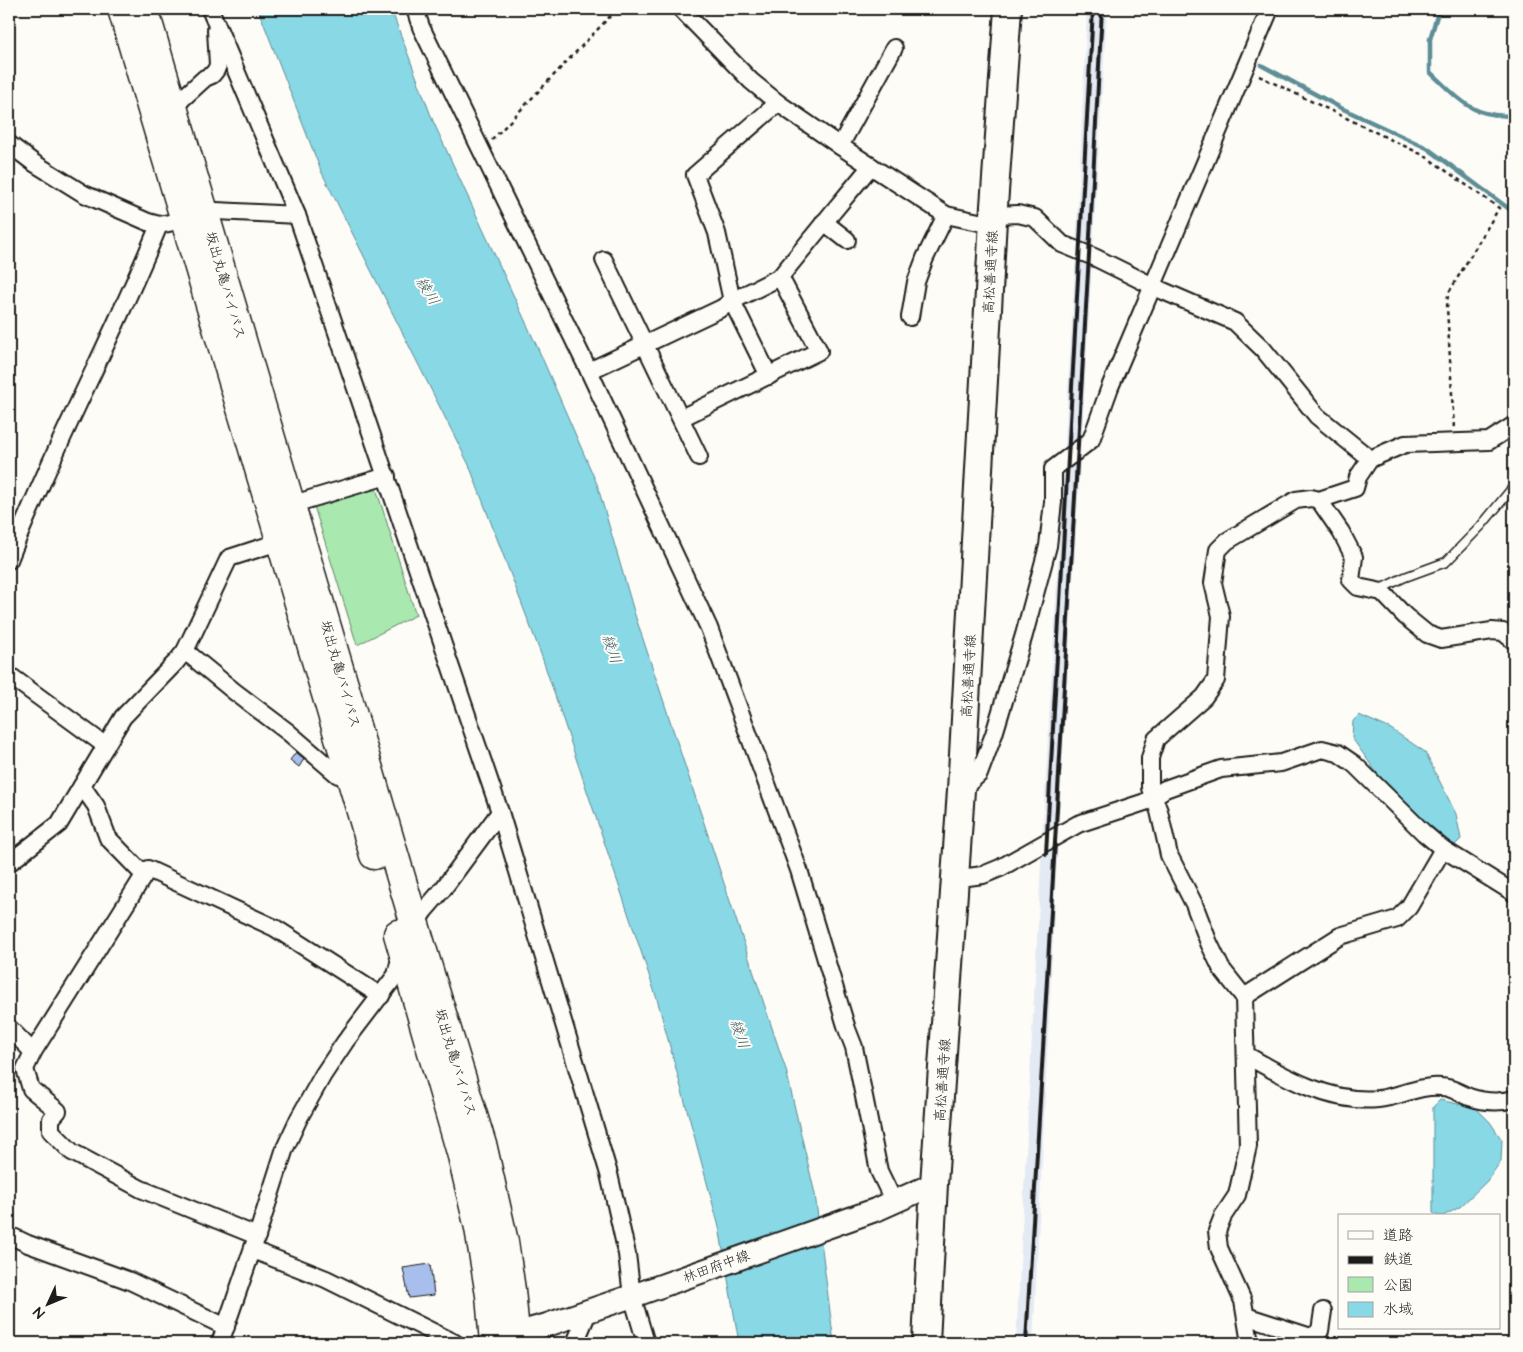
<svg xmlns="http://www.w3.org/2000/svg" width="1523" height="1352" viewBox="0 0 1523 1352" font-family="'Architects Daughter','Klee One',sans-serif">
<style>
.built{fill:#e4eaf4}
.green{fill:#a9e8af;stroke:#628266}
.water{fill:#89d8e5;stroke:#5d8d95}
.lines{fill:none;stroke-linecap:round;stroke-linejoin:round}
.stream{stroke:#5d8d95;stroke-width:4.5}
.building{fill:#a8bfed;stroke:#1c1c1c}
.lane-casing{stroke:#1c1c1c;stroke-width:11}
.street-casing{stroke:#1c1c1c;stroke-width:20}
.secondary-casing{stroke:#1c1c1c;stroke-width:26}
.primary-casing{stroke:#1c1c1c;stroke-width:30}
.highway-casing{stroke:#1c1c1c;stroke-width:31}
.path{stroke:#1c1c1c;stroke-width:2.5;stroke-dasharray:4 4;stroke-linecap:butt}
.lane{stroke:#fdfcf7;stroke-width:8}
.street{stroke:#fdfcf7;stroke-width:16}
.secondary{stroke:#fdfcf7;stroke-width:22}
.primary{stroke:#fdfcf7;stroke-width:26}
.highway{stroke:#fdfcf7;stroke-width:28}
.rail{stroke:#1c1c1c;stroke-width:4}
.labels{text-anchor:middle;stroke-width:4;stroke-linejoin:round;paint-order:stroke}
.street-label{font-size:14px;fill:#1c1c1c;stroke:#fdfcf7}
.water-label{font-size:15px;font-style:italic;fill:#425e62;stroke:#fdfcf7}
</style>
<rect width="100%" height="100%" fill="#fdfcf7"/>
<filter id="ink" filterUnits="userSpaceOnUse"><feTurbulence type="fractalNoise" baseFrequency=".02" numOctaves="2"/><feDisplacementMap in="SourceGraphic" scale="10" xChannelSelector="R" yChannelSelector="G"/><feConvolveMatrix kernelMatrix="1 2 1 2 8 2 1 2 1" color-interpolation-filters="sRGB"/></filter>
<g filter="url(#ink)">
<path class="built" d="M1087,9h20l-49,825 -25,509h-17l26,-499 34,-595z"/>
<path class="green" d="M375,485l41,130 -59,30 -44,-142z"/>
<g class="water">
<path d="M258,9h133l42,112 107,232 57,131 38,131 151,455 29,124 19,149h-95l-20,-116 -62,-228 -115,-342 -73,-192 -148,-294z"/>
<path d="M1359,715l32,14 34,23 31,62 5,25 -7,7 -41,-30 -22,-23 -39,-55 1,-17z"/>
<path d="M1440,1100l36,8 14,14 12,18 -1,21 -14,20 -27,26 -17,9h-4l-6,-3v-106z"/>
</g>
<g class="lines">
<g class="stream">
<path d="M1439,9l-9,30v33c13,12 32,33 49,39 11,4 24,5 35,5"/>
<path d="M1261,65l80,43 86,40 85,63 2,-2"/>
</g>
</g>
<g class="building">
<path d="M296,752l8,7 -5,8 -9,-7z"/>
<path d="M430,1264l4,31 -25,3 -6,-30z"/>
</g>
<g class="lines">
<g class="lane-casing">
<path id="lane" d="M1378,590l27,-13 41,-15 35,-36 33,-40"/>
</g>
<g class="street-casing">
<g id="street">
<path d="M210,9l87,206 203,597 109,362 18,80 5,42 14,47"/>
<path d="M415,9l6,18 168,344 120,257 90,242 48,159 7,18 25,124 15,31"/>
<path d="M681,9l70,72 27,22 62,43 106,69 47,10"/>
<path d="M173,107l32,-29 7,-3 4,-5 2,-5 -2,-35"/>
<path d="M9,144l25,19 50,31 64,28 11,3 10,-2"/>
<path d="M840,146l54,-98"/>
<path d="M197,214l19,-3 81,4"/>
<path d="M994,215l24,-1 17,4 27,26 32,13 67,33 74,32 28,27 54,67 53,43 -12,18 -3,11 -36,12 -8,-2 -15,2 -69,41 -9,9 -5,33 8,33 -5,64 -12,17 -48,42 -6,19v30l9,23 10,44 25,49 15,39 12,25 23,29 4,149 -11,49 -14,21 -6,15 2,17 24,53 7,42"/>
<path d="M824,222l23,18"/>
<path d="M604,260l95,197"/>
<path d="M910,317l6,-35 9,-24 21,-43"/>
<path d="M589,371l133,-63 10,-7 48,-24 52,-64 39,-47"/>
<path d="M769,376l-37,-75 -15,-68 -22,-58 83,-72"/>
<path d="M681,418l138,-67 -39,-74"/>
<path d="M1370,459l35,-15 84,-3 25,-16"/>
<path d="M1319,500l22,32 13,25 -3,23 7,7 24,5 23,24 22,18 14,5 51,-8 11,1 11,9"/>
<path d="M290,505l97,-29"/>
<path d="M9,560c45,-114 104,-222 150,-335"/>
<path d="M185,651l50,41 53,40 50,43"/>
<path d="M9,675l97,71"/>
<path d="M82,786l14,20 12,32 35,36"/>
<path d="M961,790l18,-16 15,-40 30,-99 24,-89 5,-44v-33l38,-29 19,-53 160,-378"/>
<path d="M9,863l50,-39 64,-107 53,-55 9,-11 44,-93 59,-19"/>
<path d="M956,875l12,2 15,-2 17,-7 78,-44 67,-22 20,-13 56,-20 60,-6 41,-14 16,4 16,11 70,69 19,16 71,44"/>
<path d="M413,928l11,-17 19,-22 57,-77"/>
<path d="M1244,997l96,-61 57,-17 12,-12 34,-58"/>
<path d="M9,1028l24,24 -8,17 6,20 27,22 -7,8v12l21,21 69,37 116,47"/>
<path d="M33,1052l115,-183 127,59 106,68"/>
<path d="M1246,1055c38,22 86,49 132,44 21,-2 41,-14 63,-12 11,0 18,6 28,10 15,5 30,6 45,2"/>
<path d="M9,1235l19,9 102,37 96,46"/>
<path d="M253,1250l73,29 129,64"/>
<path d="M1246,1316l65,21 9,-6 3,-20"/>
<path d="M220,1343l37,-107 28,-88 14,-30 24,-43 22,-33 51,-67 5,-20"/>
<path d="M575,1343l14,-33"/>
</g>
</g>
<g class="secondary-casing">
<path id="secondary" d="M500,1338l47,-13 97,-33 234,-83 56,-25"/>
</g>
<g class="primary-casing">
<path id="primary" d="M926,1343l8,-159 27,-394 32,-570 15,-211"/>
</g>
<g class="highway-casing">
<g id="highway">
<path d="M122,9l252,846"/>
<path d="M144,9l271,916 68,223 21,94 7,48 5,53"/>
<path d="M398,934l64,222 17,72 11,67 4,48"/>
</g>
</g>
<g class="path">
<path d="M1259,76l166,80 74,52 -51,86 -1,13 7,122"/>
<path d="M492,140l125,-131"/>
</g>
<use href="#lane" class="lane"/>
<use href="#street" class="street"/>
<use href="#secondary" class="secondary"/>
<use href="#primary" class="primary"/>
<use href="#highway" class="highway"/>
<g class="rail">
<path d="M1046,854l47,-845"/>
<path d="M1026,1343l63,-1088 13,-246"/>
</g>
</g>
</g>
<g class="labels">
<g class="street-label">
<text transform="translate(990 272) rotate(-87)" y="5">高松善通寺線</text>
<text transform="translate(226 285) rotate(74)" y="5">坂出丸亀バイパス</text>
<text transform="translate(341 674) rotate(74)" y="5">坂出丸亀バイパス</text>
<text transform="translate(968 676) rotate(-87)" y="5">高松善通寺線</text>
<text transform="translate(456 1062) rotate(73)" y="5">坂出丸亀バイパス</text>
<text transform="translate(942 1080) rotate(-86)" y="5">高松善通寺線</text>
<text transform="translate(716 1266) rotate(-20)" y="5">林田府中線</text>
</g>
<g class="water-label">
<text transform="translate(428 291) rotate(59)" y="5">綾川</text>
<text transform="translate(612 649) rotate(72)" y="5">綾川</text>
<text transform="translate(740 1034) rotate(72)" y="5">綾川</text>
</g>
</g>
<rect width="1523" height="1352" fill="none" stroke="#fdfcf7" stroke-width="30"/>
<rect x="15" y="15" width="1493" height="1322" fill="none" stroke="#1c1c1c" stroke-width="2" filter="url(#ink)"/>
<rect x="1338" y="1214" width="162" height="115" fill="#fdfcf7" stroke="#a3a29f"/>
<rect x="1348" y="1231" width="25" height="8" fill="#fdfcf7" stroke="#a3a29f"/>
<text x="1383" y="1240" font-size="15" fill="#1c1c1c">道路</text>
<rect x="1348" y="1256" width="25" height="8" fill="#1c1c1c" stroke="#a3a29f"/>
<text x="1383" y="1264" font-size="15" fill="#1c1c1c">鉄道</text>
<rect x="1348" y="1277" width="25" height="15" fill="#a9e8af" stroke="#a3a29f"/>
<text x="1383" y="1290" font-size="15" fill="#1c1c1c">公園</text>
<rect x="1348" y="1302" width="25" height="15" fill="#89d8e5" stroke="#a3a29f"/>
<text x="1383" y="1314" font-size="15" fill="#1c1c1c">水域</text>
<g transform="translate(48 1304) rotate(226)" stroke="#fdfcf7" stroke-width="4" paint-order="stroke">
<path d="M0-4L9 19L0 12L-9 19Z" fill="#1c1c1c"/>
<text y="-8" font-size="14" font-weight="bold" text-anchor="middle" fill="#1c1c1c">N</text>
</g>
</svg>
